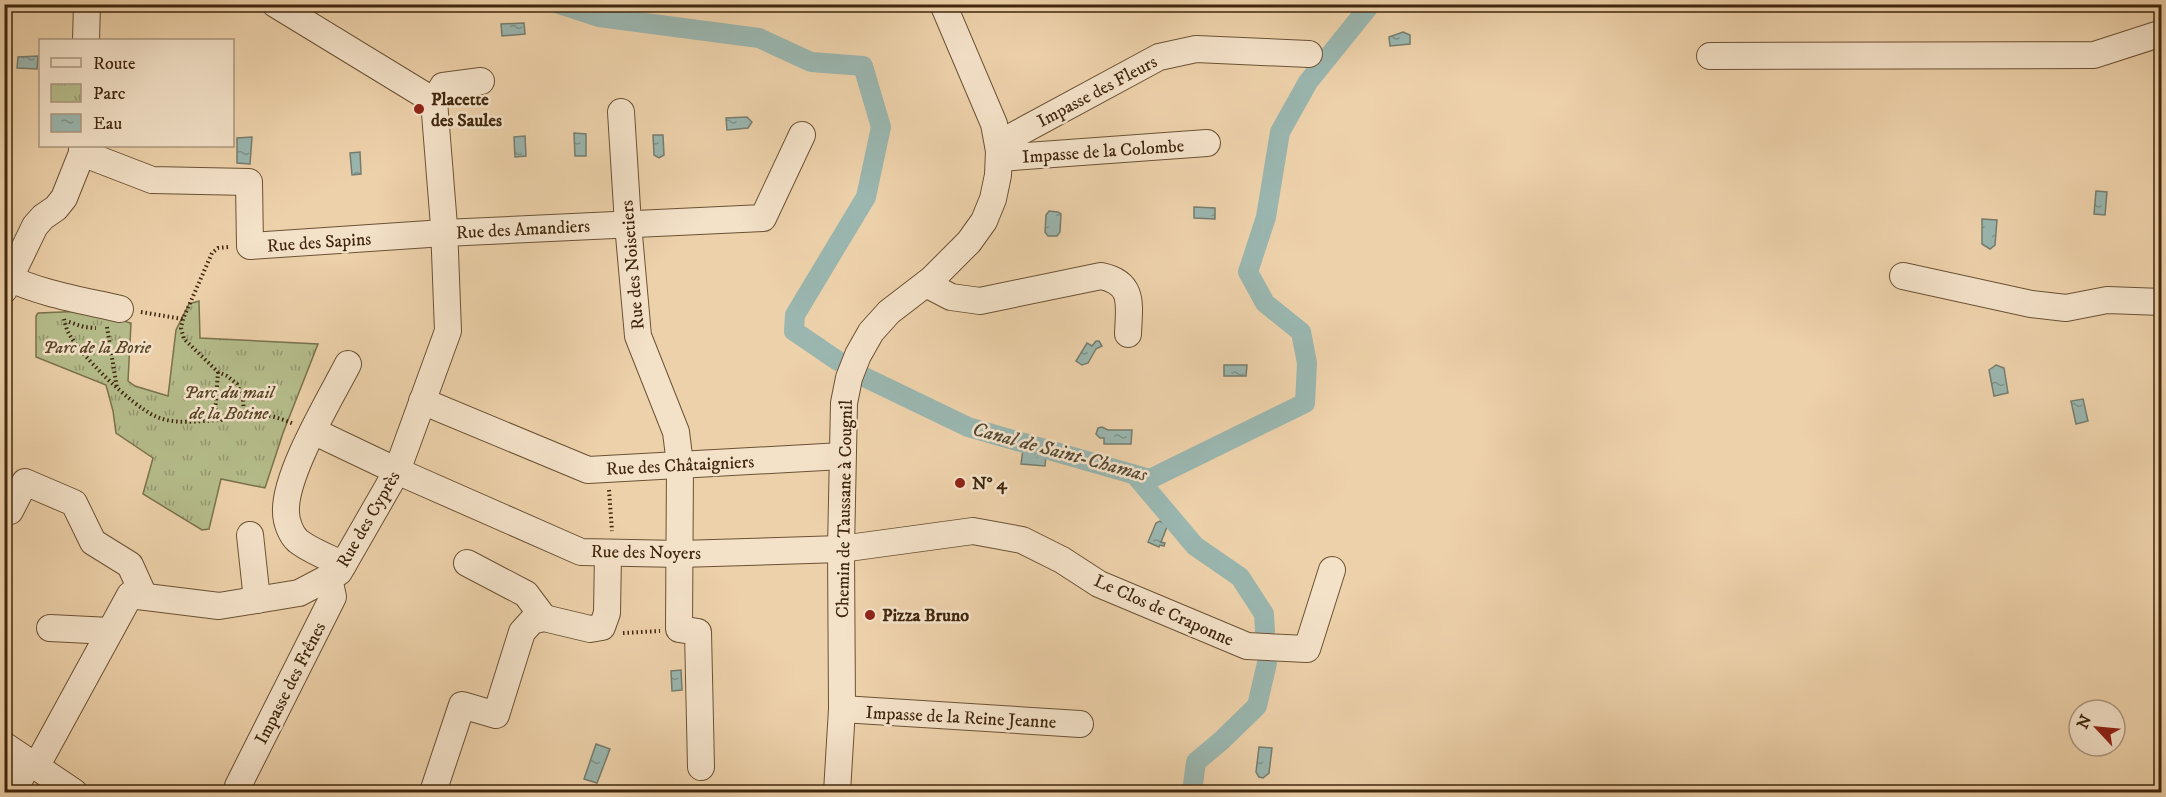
<svg xmlns="http://www.w3.org/2000/svg" width="2166" height="797" viewBox="0 0 2166 797" font-family="'IM FELL DW Pica',serif">
<style>
.park{fill:url(#park-tufts);stroke:#7a724c;stroke-width:1.5}
.water{fill:url(#water-ripples);stroke:#767d6e;stroke-width:1.5}
.lines{fill:none;stroke-linecap:round;stroke-linejoin:round}
.canal{stroke:#9ab6af;stroke-width:20}
.minor-casing{stroke:#6b5234;stroke-width:28}
.path{stroke:#40270d;stroke-width:4;stroke-dasharray:1.5 3;stroke-linecap:butt}
.minor{stroke:#f3e1c8;stroke-width:26}
.poi-dot{fill:#8f2418;stroke:#f3e1c8;stroke-width:2}
.labels{text-anchor:middle;stroke-width:5;stroke-linejoin:round;paint-order:stroke}
.street-label{font-size:18px;fill:#40270d;stroke:#f3e1c8}
.poi-label{font-size:18px;font-weight:bold;fill:#40270d;stroke:#f3e1c8;text-anchor:start}
.park-label{font-size:18px;font-style:italic;fill:#574526;stroke:#f3e1c8}
.water-label{font-size:20px;font-style:italic;fill:#564b36;stroke:#f3e1c8}
</style>
<defs>
<pattern id="park-tufts" width="24" height="20" patternUnits="userSpaceOnUse" patternTransform="scale(1.5)"><rect width="24" height="20" fill="#b5bc8b"/><path d="M3 7l-1-3M5 7V3M7 7l1-3M15 17l-1-3M17 17v-4M19 17l1-3" fill="none" stroke="#959970"/></pattern>
<pattern id="water-ripples" width="26" height="14" patternUnits="userSpaceOnUse" patternTransform="scale(1.5)"><rect width="26" height="14" fill="#9ab6af"/><path d="M2 4q2-2 4 0t4 0M15 11q2-2 4 0t4 0" fill="none" stroke="#7f948d"/></pattern>
</defs>
<rect width="100%" height="100%" fill="#edd1aa"/>
<filter id="stains"><feTurbulence type="fractalNoise" baseFrequency=".00333" numOctaves="4"/><feColorMatrix values="0 0 0 0 .2 0 0 0 0 .09 0 0 0 0 .02 0 0 0 .5 -.17"/></filter>
<radialGradient id="worn" r=".72"><stop offset=".6" stop-color="#630" stop-opacity="0"/><stop offset="1" stop-color="#630" stop-opacity=".3"/></radialGradient>
<path class="park" d="M199,301l1,37 118,6 -35,89 -18,55 -44,-9 -12,50 -7,1 -59,-36 10,-36 -37,-25 -3,-22 -7,-26 -70,-28v-41l2,-3 49,-2 44,12 -3,58 7,5 33,10 8,-66 13,-26z"/>
<g class="water">
<path d="M524,23l1,11 -23,2 -1,-12z"/>
<path d="M1403,32l7,3v9l-20,2 -1,-9z"/>
<path d="M38,56l-1,13 -20,-1 1,-11z"/>
<path d="M747,117l5,5 -4,6 -21,2 -1,-12z"/>
<path d="M574,133l12,1v22h-11z"/>
<path d="M653,135h10l1,20 -5,3 -5,-3z"/>
<path d="M525,136l1,20 -11,1 -1,-20z"/>
<path d="M252,137l-2,27 -13,-1v-25z"/>
<path d="M360,152l1,22 -9,1 -2,-22z"/>
<path d="M2096,191l11,1 -2,23 -11,-1z"/>
<path d="M1194,207l21,1v11l-21,-1z"/>
<path d="M1049,211l9,1 3,2 -1,18 -3,4h-9l-3,-4 1,-17z"/>
<path d="M1982,219l15,1 -2,25 -5,4 -8,-5z"/>
<path d="M1096,341h3l3,5 -6,3 -8,14 -6,2 -6,-4 11,-18 5,3z"/>
<path d="M1224,365h23l-1,11h-22z"/>
<path d="M1996,365l8,3 4,25 -14,3 -5,-26z"/>
<path d="M2083,399l5,22 -12,3 -5,-23z"/>
<path d="M1102,427l6,3h24l-1,14h-27v-6h-4l-4,-4 2,-6z"/>
<path d="M1023,449l23,6 -1,11 -24,-2z"/>
<path d="M1160,521l5,3 2,3 -6,15 4,1 -1,3 -4,-1 -1,2 -11,-5 8,-19z"/>
<path d="M681,670l1,20 -10,1 -1,-20z"/>
<path d="M596,744l14,5 -13,34 -13,-4z"/>
<path d="M1259,747l13,1 -3,25 -6,5 -4,-1 -3,-5z"/>
</g>
<g class="lines">
<g class="canal">
<path d="M559,4l40,13 160,21 52,24 52,4 18,61 -15,70 -71,118 -1,16 44,30"/>
<path d="M858,374l110,53 182,52 155,-76 2,-40 -6,-31 -36,-29 -17,-31 18,-55 14,-85 28,-50 63,-78"/>
<path d="M1135,475l60,71 45,31 24,37 1,17"/>
<path d="M1192,792l4,-30 25,-21 36,-35 10,-43"/>
</g>
<g class="minor-casing">
<g id="minor">
<path d="M275,4l159,97"/>
<path d="M86,40l1,-36"/>
<path d="M1710,56l384,-1 68,-22"/>
<path d="M434,101l9,-15 38,-5"/>
<path d="M621,112l7,112 10,112 38,96 4,32 -1,165 19,3 3,135"/>
<path d="M998,144l161,-87 37,-8 113,5"/>
<path d="M82,153l70,27 97,2 1,64 194,-13 319,-15 39,-83"/>
<path d="M999,158l208,-15"/>
<path d="M4,276c37,18 77,24 116,33"/>
<path d="M1903,276l128,28 35,4 41,-8 55,2"/>
<path d="M926,284l25,13 29,4 121,-25c34,7 28,29 27,58"/>
<path d="M4,290l31,-64 8,-9 13,-9 8,-10 18,-45v-7"/>
<path d="M422,401l166,69 254,-14"/>
<path d="M313,431l84,40 184,81 99,2 161,-5 132,-18 49,9 40,20 37,24 148,62 60,3 25,-79"/>
<path d="M10,511l15,-29 49,21 19,39 37,23 14,31"/>
<path d="M250,535l7,65"/>
<path d="M467,563l59,31 18,24"/>
<path d="M343,565c-13,-7 -34,-15 -45,-24 -7,-6 -12,-19 -12,-29 -2,-37 44,-113 62,-148"/>
<path d="M50,628l60,3"/>
<path d="M842,709l238,15"/>
<path d="M4,745l70,47"/>
<path d="M36,767l94,-172 89,11 80,-13 40,-21 58,-101 51,-140 -4,-105 -10,-125"/>
<path d="M238,786l95,-189 -4,-19"/>
<path d="M13,792l16,-30"/>
<path d="M433,792l29,-87 34,10 26,-83 10,-11 12,-3 46,11 12,-2 5,-14 1,-60"/>
<path d="M837,792l5,-83 -1,-160 3,-146 5,-25 9,-23 13,-23 18,-20 43,-33 37,-37 15,-21 9,-22 5,-24 1,-24 -5,-27 -51,-120"/>
</g>
</g>
<g class="path">
<path d="M228,247l-10,1 -6,5 -29,66 -2,9 3,11 34,33 9,4 10,8 6,14 1,19"/>
<path d="M141,312l42,7"/>
<path d="M64,319c1,4 2,9 4,13 12,23 63,73 87,84 21,10 46,4 69,4"/>
<path d="M69,322l15,5 12,1"/>
<path d="M107,327l10,61"/>
<path d="M218,372l-3,41 2,5c13,4 26,-2 39,-3 13,-1 26,4 38,9"/>
<path d="M609,490l3,41"/>
<path d="M623,633l37,-2"/>
</g>
<use href="#minor" class="minor"/>
</g>
<g class="poi-dot">
<circle cx="419" cy="109" r="6"/>
<circle cx="960" cy="483" r="6"/>
<circle cx="870" cy="615" r="6"/>
</g>
<g class="labels">
<g class="street-label">
<text transform="translate(1097 91) rotate(-28)" y="6">Impasse des Fleurs</text>
<text transform="translate(1103 151) rotate(-4)" y="6">Impasse de la Colombe</text>
<text transform="translate(523 229) rotate(-3)" y="6">Rue des Amandiers</text>
<text transform="translate(319 242) rotate(-4)" y="6">Rue des Sapins</text>
<text transform="translate(632 265) rotate(-95)" y="6">Rue des Noisetiers</text>
<text transform="translate(680 465) rotate(-3)" y="6">Rue des Châtaigniers</text>
<text transform="translate(844 509) rotate(-89)" y="6">Chemin de Taussane à Cougnil</text>
<text transform="translate(368 519) rotate(-60)" y="6">Rue des Cyprès</text>
<text transform="translate(646 552) rotate(1)" y="6">Rue des Noyers</text>
<text transform="translate(1164 610) rotate(24)" y="6">Le Clos de Craponne</text>
<text transform="translate(290 683) rotate(-63)" y="6">Impasse des Frênes</text>
<text transform="translate(961 717) rotate(3)" y="6">Impasse de la Reine Jeanne</text>
</g>
<g class="poi-label">
<text x="431" y="105">Placette<tspan x="431" dy="21">des Saules</tspan></text>
<text x="972" y="489">N° 4</text>
<text x="882" y="621">Pizza Bruno</text>
</g>
<g class="park-label">
<text x="97" y="353">Parc de la Borie</text>
<text x="229" y="398">Parc du mail<tspan x="229" dy="21">de la Botine</tspan></text>
</g>
<g class="water-label">
<text transform="translate(1060 451) rotate(15)" y="7">Canal de Saint-Chamas</text>
</g>
</g>
<rect width="2166" height="797" fill="none" stroke="#edd1aa" stroke-width="24"/>
<rect x="6" y="6" width="2154" height="785" fill="none" stroke="#40270d" stroke-width="3"/>
<rect x="12" y="12" width="2142" height="773" fill="none" stroke="#40270d" stroke-width="1.5"/>
<rect x="39" y="39" width="195" height="108" fill="#f3e1c8" stroke="#ab977d" stroke-width="1.5"/>
<rect x="51" y="58" width="30" height="9" fill="#f3e1c8" stroke="#ab977d" stroke-width="1.5"/>
<text x="93" y="69" font-size="18" fill="#40270d">Route</text>
<rect x="51" y="84" width="30" height="18" fill="url(#park-tufts)" stroke="#ab977d" stroke-width="1.5"/>
<text x="93" y="99" font-size="18" fill="#40270d">Parc</text>
<rect x="51" y="114" width="30" height="18" fill="url(#water-ripples)" stroke="#ab977d" stroke-width="1.5"/>
<text x="93" y="129" font-size="18" fill="#40270d">Eau</text>
<g transform="translate(2097 728) rotate(296)"><circle r="28" fill="#f3e1c8" stroke="#ab977d" stroke-width="1.5"/>
<path d="M0-4.5L10 22L0 15L-10 22Z" fill="#8f2418"/>
<text y="-9" font-size="16" font-weight="bold" text-anchor="middle" fill="#40270d">N</text>
</g>
<rect width="100%" height="100%" filter="url(#stains)"/>
<rect width="100%" height="100%" fill="url(#worn)"/>
</svg>
